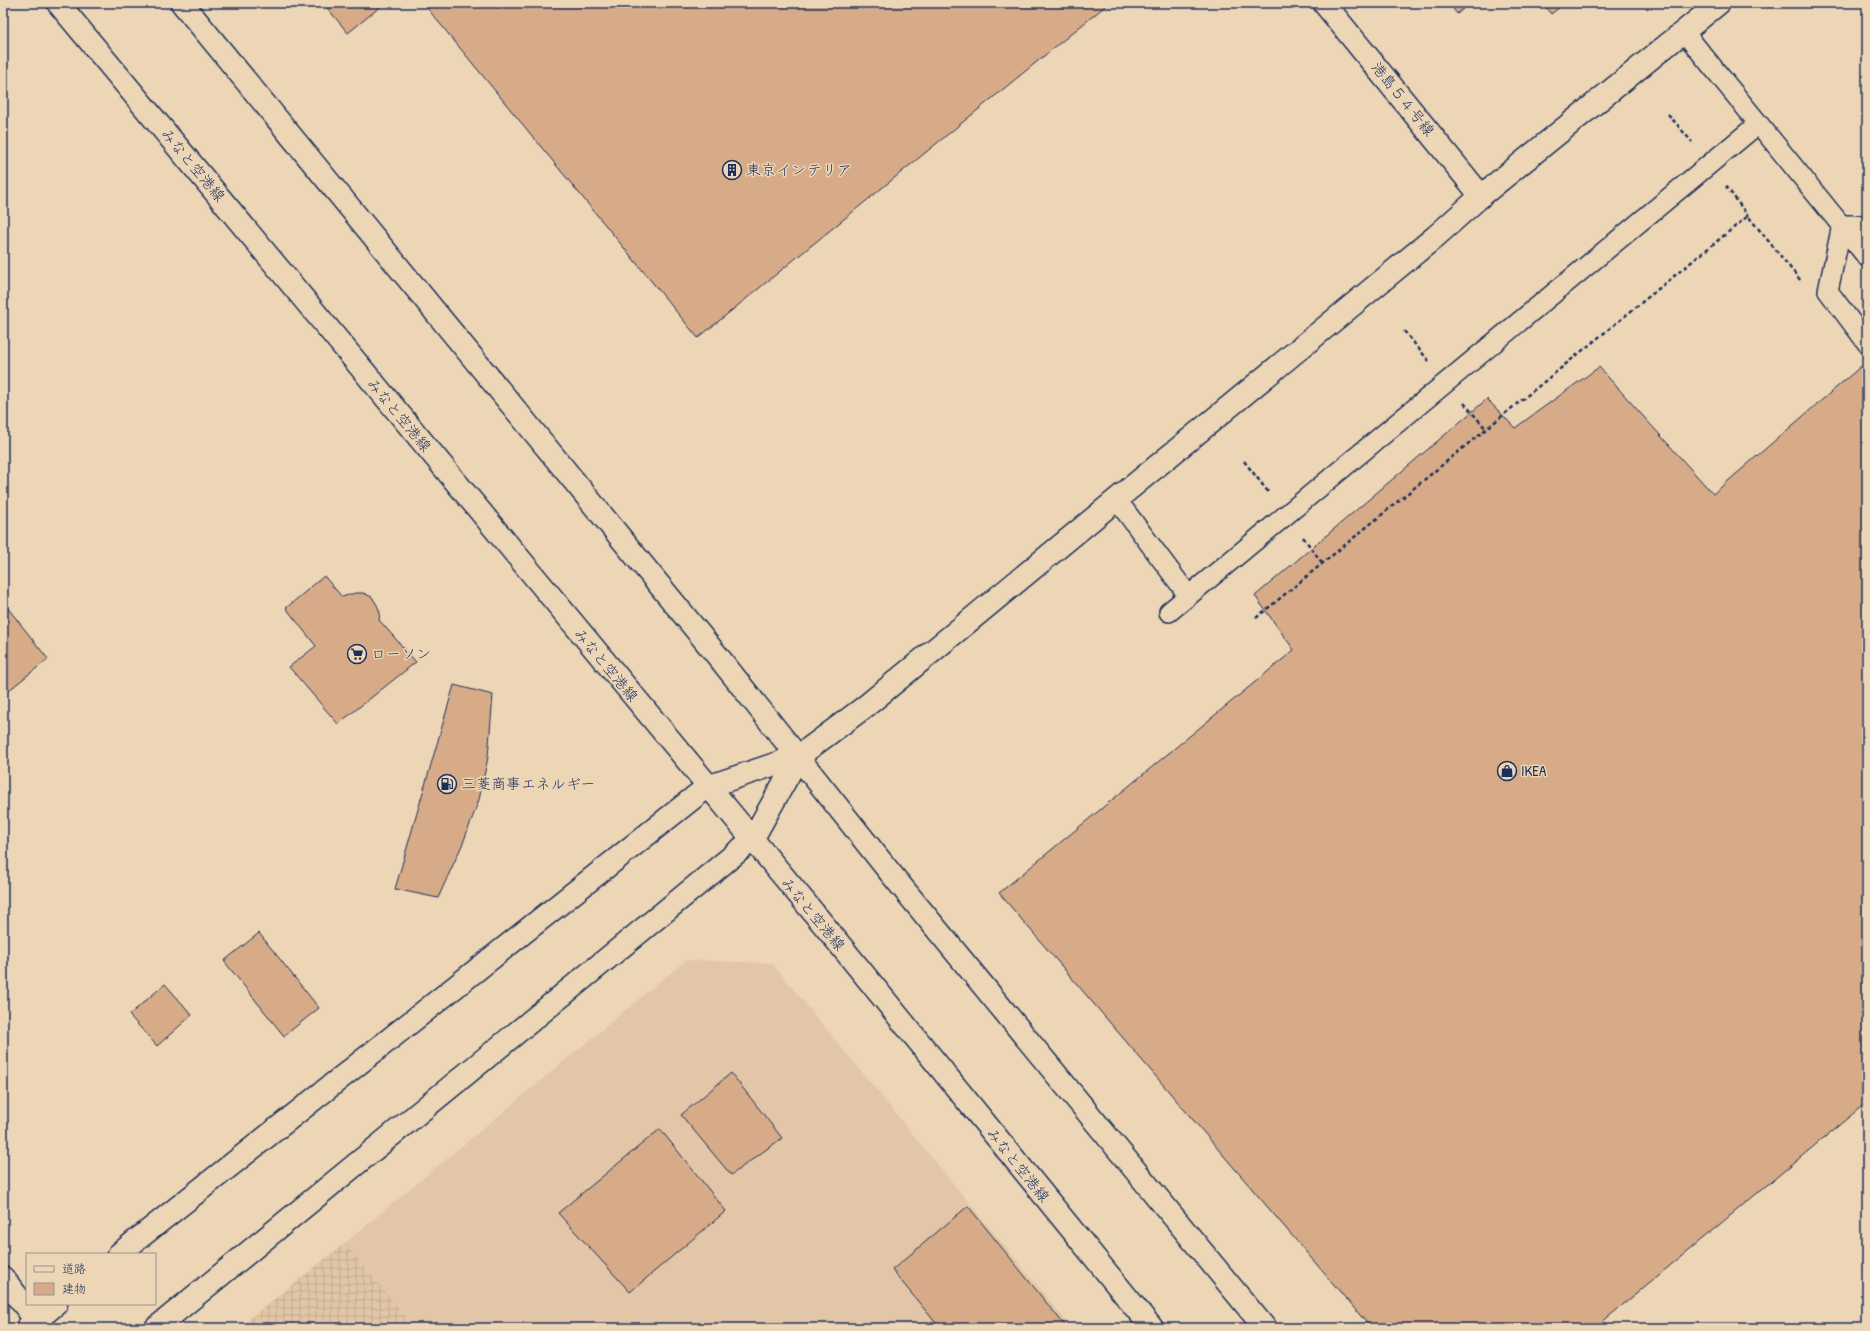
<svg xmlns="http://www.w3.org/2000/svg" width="1870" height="1331" viewBox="0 0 1870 1331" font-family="'Patrick Hand','Klee One',sans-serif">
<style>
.built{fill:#e2c6a7}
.industrial{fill:url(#industrial-grid)}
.building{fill:#d7ab88;stroke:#1b2f5e}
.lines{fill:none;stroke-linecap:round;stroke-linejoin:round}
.service-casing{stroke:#1b2f5e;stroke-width:22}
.tertiary-casing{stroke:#1b2f5e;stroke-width:25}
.path{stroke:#1b2f5e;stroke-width:2.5;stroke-dasharray:4 3;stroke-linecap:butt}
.service{stroke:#edd6b5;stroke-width:19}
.tertiary{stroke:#edd6b5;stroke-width:22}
.labels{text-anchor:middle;stroke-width:3;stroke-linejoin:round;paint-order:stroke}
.street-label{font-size:15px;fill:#1b2f5e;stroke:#edd6b5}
.poi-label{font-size:15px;fill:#1b2f5e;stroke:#edd6b5;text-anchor:start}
</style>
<defs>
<pattern id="industrial-grid" width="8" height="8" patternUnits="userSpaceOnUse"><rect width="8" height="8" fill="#e2c6a7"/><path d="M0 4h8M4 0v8" fill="none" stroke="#c1aa92"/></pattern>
</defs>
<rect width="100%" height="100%" fill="#edd6b5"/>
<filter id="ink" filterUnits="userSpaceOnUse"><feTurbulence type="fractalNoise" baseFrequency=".025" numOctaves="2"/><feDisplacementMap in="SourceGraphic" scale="8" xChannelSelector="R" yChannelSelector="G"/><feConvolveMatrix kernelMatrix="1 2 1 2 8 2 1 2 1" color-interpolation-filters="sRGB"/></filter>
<g filter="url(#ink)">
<path class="built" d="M686,960l86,3 300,365h-657l-70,-85z"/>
<path class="industrial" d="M345,1243l70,85h-177z"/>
<g class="building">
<path d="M323,3h62l-37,30z"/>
<path d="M423,3h686l-411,335z"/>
<path d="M1449,3h21l-13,11z"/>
<path d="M1543,3h22l-14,11z"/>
<path d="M1867,361v741l-272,226h-224l-372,-435 295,-243 -39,-54 232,-197 28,29 84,-61 114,127z"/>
<path d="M324,576l18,21 13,-4h8l9,4 5,8 3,8 -1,7 37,42 -78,62 -49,-57 27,-21 -30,-38z"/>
<path d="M3,602l45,57 -45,36z"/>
<path d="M454,685l39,10 -5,62 -9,43 -16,43 -25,55 -43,-9z"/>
<path d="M259,933l60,75 -35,28 -60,-75z"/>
<path d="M165,984l27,31 -35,31 -28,-31z"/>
<path d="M731,1073l51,65 -51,37 -50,-60z"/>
<path d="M660,1129l66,82 -96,81 -72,-79z"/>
<path d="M968,1206l99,122h-127l-48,-58z"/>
</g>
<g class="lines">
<g class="service-casing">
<g id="service">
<path d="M1684,32l183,225"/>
<path d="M1842,225l-14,66 39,52"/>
<path d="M1842,225h25"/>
<path d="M1117,500l71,95"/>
<path d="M1169,612l589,-488"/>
</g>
</g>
<g class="tertiary-casing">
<g id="tertiary">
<path d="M58,3l765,921 329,404"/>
<path d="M182,3l538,656 168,211 377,458"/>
<path d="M1324,3l157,193"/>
<path d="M119,1254l588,-467 92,-31 67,-50 569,-469 46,-41 238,-193"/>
<path d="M3,1278l39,50"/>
<path d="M27,1328l29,-24"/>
<path d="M156,1328l596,-488 47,-84"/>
</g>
</g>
<g class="path">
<path d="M1668,114l24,28"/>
<path d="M1726,186l22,30"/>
<path d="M1404,331l25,30"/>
<path d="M1464,403l22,26"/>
<path d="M1244,461l25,32"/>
<path d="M1303,537l20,27"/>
<path d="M1256,618l230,-189 262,-213 53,65"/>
</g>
<use href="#service" class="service"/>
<use href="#tertiary" class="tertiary"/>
</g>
</g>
<defs>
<g id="building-ring" transform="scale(1)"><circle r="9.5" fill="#edd6b5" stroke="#1b2f5e" stroke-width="1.5"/><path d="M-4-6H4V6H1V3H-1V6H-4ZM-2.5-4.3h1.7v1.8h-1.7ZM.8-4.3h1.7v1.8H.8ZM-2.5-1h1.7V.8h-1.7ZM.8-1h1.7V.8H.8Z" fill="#1b2f5e"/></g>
<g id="supermarket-ring" transform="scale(1)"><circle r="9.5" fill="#edd6b5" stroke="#1b2f5e" stroke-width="1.5"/><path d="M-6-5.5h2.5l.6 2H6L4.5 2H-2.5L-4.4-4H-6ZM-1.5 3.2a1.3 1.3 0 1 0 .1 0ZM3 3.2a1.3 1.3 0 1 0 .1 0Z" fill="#1b2f5e"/></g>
<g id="shop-ring" transform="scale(1)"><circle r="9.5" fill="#edd6b5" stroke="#1b2f5e" stroke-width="1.5"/><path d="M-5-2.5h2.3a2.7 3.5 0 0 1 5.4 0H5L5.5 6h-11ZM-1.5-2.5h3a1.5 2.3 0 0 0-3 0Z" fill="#1b2f5e"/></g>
<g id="fuel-ring" transform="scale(1)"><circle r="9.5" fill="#edd6b5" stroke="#1b2f5e" stroke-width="1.5"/><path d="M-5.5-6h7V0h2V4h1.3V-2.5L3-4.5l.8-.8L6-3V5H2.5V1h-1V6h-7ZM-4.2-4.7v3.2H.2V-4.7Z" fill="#1b2f5e"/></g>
</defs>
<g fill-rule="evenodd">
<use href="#building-ring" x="732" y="170"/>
<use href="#supermarket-ring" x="357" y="654"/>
<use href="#shop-ring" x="1507" y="771"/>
<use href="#fuel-ring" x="447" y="784"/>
</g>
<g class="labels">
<g class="street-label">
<text transform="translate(1403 99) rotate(51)" y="5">港島５４号線</text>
<text transform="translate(193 165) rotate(50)" y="5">みなと空港線</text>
<text transform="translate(399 415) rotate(50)" y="5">みなと空港線</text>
<text transform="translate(606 665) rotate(50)" y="5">みなと空港線</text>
<text transform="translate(813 914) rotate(50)" y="5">みなと空港線</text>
<text transform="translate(1018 1165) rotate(51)" y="5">みなと空港線</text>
</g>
<g class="poi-label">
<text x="746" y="175">東京インテリア</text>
<text x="371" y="659">ローソン</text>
<text x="1521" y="776">IKEA</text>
<text x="461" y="789">三菱商事エネルギー</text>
</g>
</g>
<rect width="1870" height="1331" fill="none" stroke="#edd6b5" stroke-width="16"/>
<rect x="8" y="8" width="1854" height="1315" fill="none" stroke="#1b2f5e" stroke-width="1.5" filter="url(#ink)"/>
<rect x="26" y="1253" width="130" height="52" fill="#edd6b5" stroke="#999392"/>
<rect x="34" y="1266" width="20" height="6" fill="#edd6b5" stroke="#999392"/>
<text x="62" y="1273" font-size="12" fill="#1b2f5e">道路</text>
<rect x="34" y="1283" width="20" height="12" fill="#d7ab88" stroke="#999392"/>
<text x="62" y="1293" font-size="12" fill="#1b2f5e">建物</text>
</svg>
